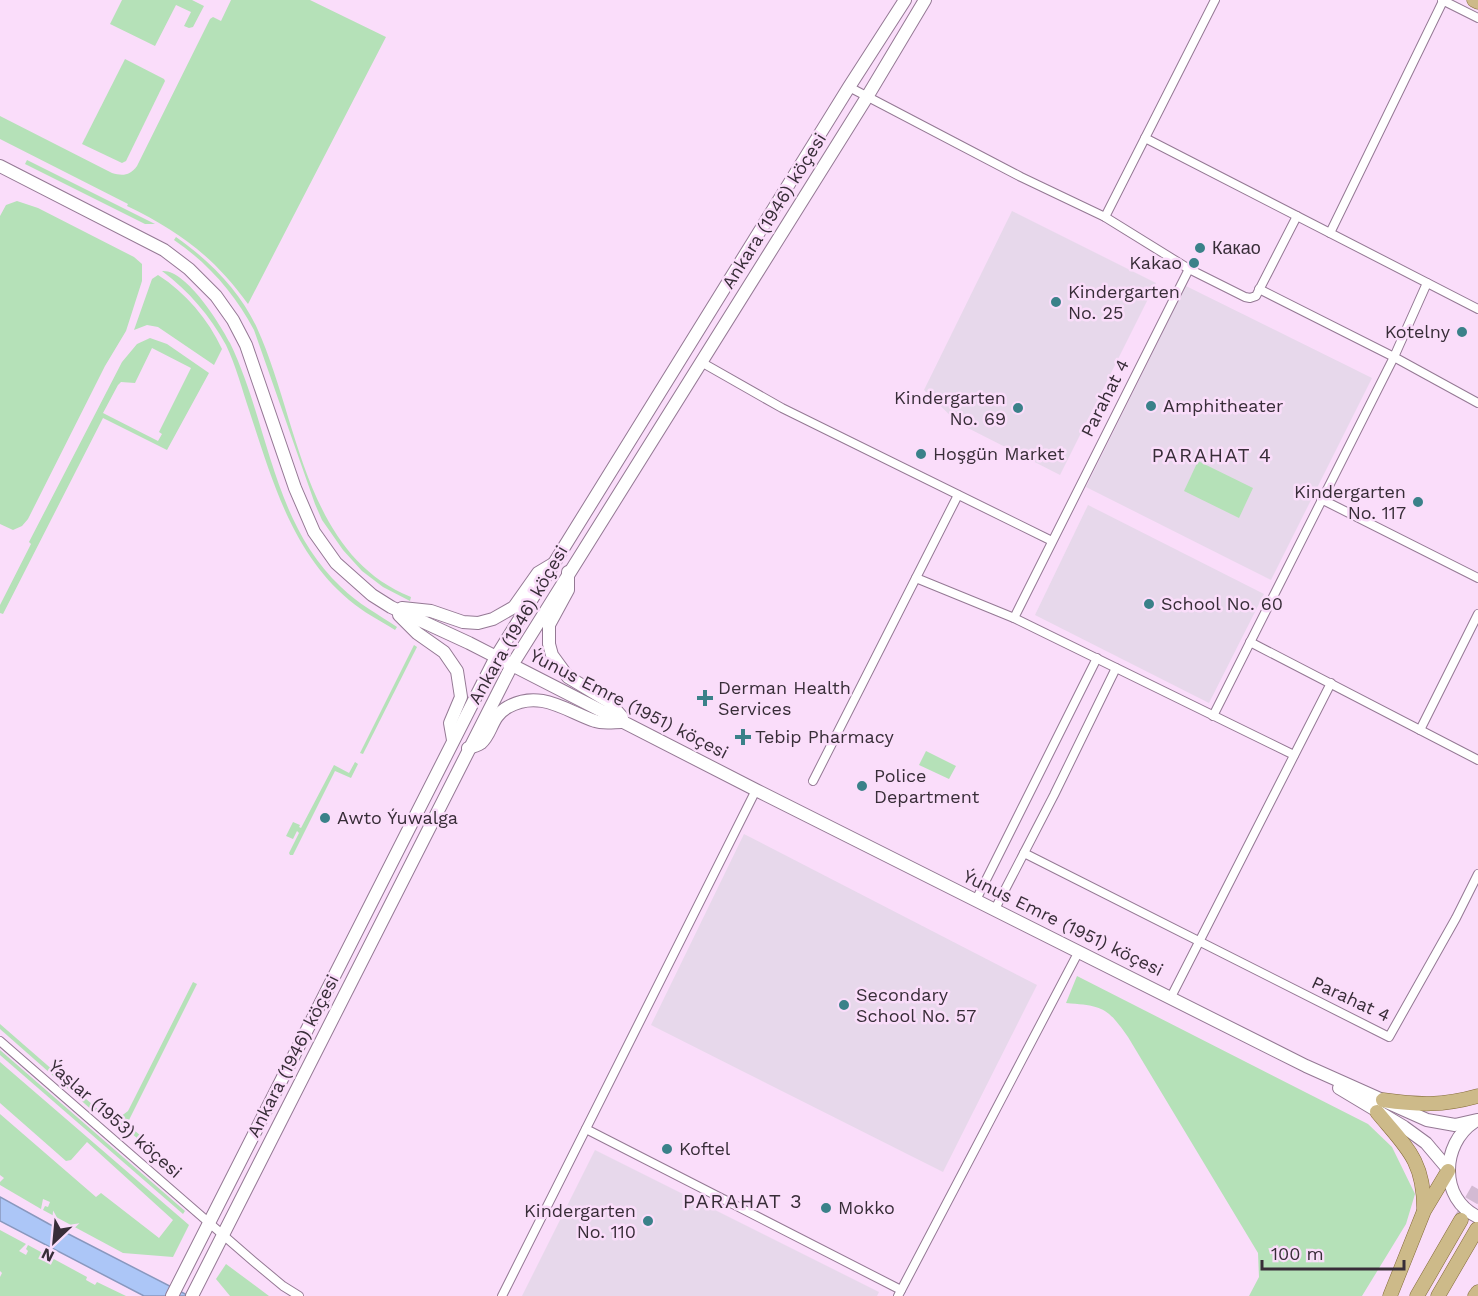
<svg xmlns="http://www.w3.org/2000/svg" width="1478" height="1296" viewBox="0 0 1478 1296" font-family="'Work Sans',sans-serif">
<style>
.education{fill:#e7d8eb}
.green{fill:#b5e1b8;fill-rule:evenodd}
.water{fill:#acc6f7;stroke:#8998be;stroke-width:1.5}
.lines{fill:none;stroke-linecap:round;stroke-linejoin:round}
.primary-tunnel{stroke:#d3bad3;stroke-width:14;stroke-dasharray:14 7;stroke-linecap:butt}
.street-casing{stroke:#947994;stroke-width:10}
.secondary-casing{stroke:#947994;stroke-width:14}
.primary-casing{stroke:#836b39;stroke-width:15}
.street{stroke:#fff;stroke-width:8}
.secondary{stroke:#fff;stroke-width:12}
.primary{stroke:#cdba89;stroke-width:14}
.poi-dot{fill:#3a8189;stroke:#faddfa;stroke-width:2}
.labels{text-anchor:middle;stroke-width:5;stroke-linejoin:round;paint-order:stroke}
.street-label{font-size:18px;fill:#382d38;stroke:#faddfa}
.poi-label{font-size:18px;fill:#382d38;stroke:#faddfa;text-anchor:start}
.neighbourhood-label{font-size:20px;letter-spacing:1.5px;fill:#382d38;stroke:#faddfa}
</style>
<rect width="100%" height="100%" fill="#faddfa"/>
<g class="education">
<path d="M1012,211l144,72 -96,192 -102,-52 -34,-33z"/>
<path d="M1186,286l186,92 -101,202 -185,-93z"/>
<path d="M1088,505l176,89 -55,109 -174,-88z"/>
<path d="M744,834l293,151 -94,187 -292,-147z"/>
<path d="M595,1150l284,142 -2,4h-355z"/>
</g>
<g class="green">
<path d="M122,0h70l12,6 -11,21 -4,1 -5,-2 7,-14 -15,-7 -21,41 -45,-22z"/>
<path d="M231,0h79l76,37 -138,267c-34,-47 -69,-73 -121,-98l1,-2 -128,-65v-23l112,57c10,3 18,3 25,-7l73,-147 3,-2 8,4z"/>
<path d="M125,59l39,20 1,2 -39,80 -4,2 -40,-19z"/>
<path d="M27,160l128,64h-10l-120,-60z"/>
<path d="M17,201l21,7 96,49 8,7v17l-16,50 -21,35 -77,153 -6,7 -9,4 -13,-6v-308l6,-11z"/>
<path d="M176,237c33,23 64,54 81,91 42,92 47,226 154,269l-1,4 -27,-14 -21,-16 -19,-21 -21,-30 -7,-16 -61,-174c-19,-36 -46,-67 -80,-90z"/>
<path d="M162,271c24,-2 58,53 68,72 39,81 42,179 111,244 17,17 37,27 56,40l-2,3c-16,-10 -32,-18 -46,-30 -58,-49 -77,-121 -100,-190 -7,-21 -13,-44 -23,-65 -16,-29 -37,-54 -64,-74z"/>
<path d="M158,275c28,18 50,44 64,74l-8,16 -56,-38 -11,-2 -13,5 18,-51z"/>
<path d="M150,338l17,6 42,29 -42,77 -64,-32 -100,196 -3,-1v-8l31,-61 -2,-2 93,-180 15,-18zM152,348l39,20 -32,64 3,2 -4,7 -55,-28 15,-28 3,-3 14,1z"/>
<path d="M1198,461l55,27 -14,30 -55,-27z"/>
<path d="M414,645l3,2 -54,107 -3,-1z"/>
<path d="M926,751l30,15 -7,13 -30,-14z"/>
<path d="M355,762l3,2 -7,14 -16,-7 -42,84h-3l-1,-2 10,-20 -2,-2 -4,8 -7,-3 7,-14 7,3 -1,2 2,1 33,-63 15,8z"/>
<path d="M1077,976l291,148 24,23 23,47 -9,30 -44,72h-113l10,-19 -1,-24 -130,-216c-21,-30 -25,-31 -62,-34z"/>
<path d="M193,982l4,2 -70,140 21,18 -3,3 -29,-25 12,-9z"/>
<path d="M0,1024l101,88 -3,1 -5,-2 -93,-82z"/>
<path d="M0,1050l185,161 -2,3 -183,-159z"/>
<path d="M0,1062l189,163 -16,32 -50,-4 -80,-43 2,-4 3,1 2,-5 -7,-3 -2,10 -41,-24v-3l4,-4 -4,-3v-61l96,83 5,-4 58,45 14,-18 -86,-78 -16,18 -5,1 -66,-58z"/>
<path d="M0,1230l26,14 -7,7 7,4 2,-4 -2,-2 2,-4 59,32 -1,3 9,5 2,-3 29,14h-126v-19l2,-4 -2,-2z"/>
<path d="M226,1264l43,32h-39l-14,-17z"/>
</g>
<path class="water" d="M0,1197l49,27 140,72h-45l-144,-75z"/>
<g class="lines">
<path class="primary-tunnel" d="M1461,1219l17,-30"/>
<g class="street-casing">
<g id="street">
<path d="M1442,0l36,18"/>
<path d="M849,87l172,90 84,40 84,52 56,28 5,1 6,-2 41,-80"/>
<path d="M1145,138l333,171"/>
<path d="M1105,217l110,-217"/>
<path d="M1330,233l113,-232"/>
<path d="M1259,289l135,68 84,46"/>
<path d="M701,362l81,46 270,133"/>
<path d="M1321,499l157,79"/>
<path d="M916,578l98,40 280,137"/>
<path d="M1014,618l175,-349"/>
<path d="M1250,642l228,118"/>
<path d="M1213,716l181,-359 33,-74"/>
<path d="M1420,730l58,-116"/>
<path d="M813,781l145,-286"/>
<path d="M1024,853l365,184 67,-119 22,-44"/>
<path d="M976,900l121,-242"/>
<path d="M995,909l59,-114 62,-127"/>
<path d="M1171,997l160,-314"/>
<path d="M0,1041l253,220 30,25 16,10"/>
<path d="M586,1129l315,161"/>
<path d="M502,1296l254,-506"/>
<path d="M898,1296l181,-345"/>
</g>
</g>
<g class="secondary-casing">
<g id="secondary">
<path d="M0,166l164,84 25,19 27,27 17,24 13,25 49,143 19,44 22,31 36,32 19,12 78,36 287,147 550,276 121,54 28,5 22,-5"/>
<path d="M568,572v18l-19,35v19l3,11 16,22 40,24 14,16"/>
<path d="M402,608l29,3 32,11 15,1 15,-4 21,-12 24,-34 15,-9"/>
<path d="M399,615l18,18 27,19 13,19 4,26 -11,26 3,17"/>
<path d="M468,748c4,-1 10,-3 13,-5 11,-9 10,-27 27,-36 32,-18 58,4 87,14 8,3 19,1 27,1"/>
<path d="M1339,1088l65,39 22,16 22,26"/>
<path d="M1474,1122c-33,22 -35,77 4,95"/>
<path d="M172,1296l324,-639 353,-570 56,-87"/>
<path d="M192,1296l320,-631 355,-568 58,-97"/>
</g>
</g>
<g class="primary-casing">
<g id="primary">
<path d="M1474,0l4,2"/>
<path d="M1383,1100c35,5 60,6 95,-4"/>
<path d="M1377,1112c29,35 47,48 47,97"/>
<path d="M1390,1296l34,-85 24,-40"/>
<path d="M1417,1296l44,-76"/>
<path d="M1438,1296l39,-67"/>
<path d="M1475,1296l3,-4"/>
</g>
</g>
<use href="#street" class="street"/>
<use href="#secondary" class="secondary"/>
<use href="#primary" class="primary"/>
</g>
<g class="poi-dot">
<circle cx="1200" cy="248" r="6"/>
<circle cx="1194" cy="263" r="6"/>
<circle cx="1056" cy="302" r="6"/>
<circle cx="1462" cy="332" r="6"/>
<circle cx="1151" cy="406" r="6"/>
<circle cx="1018" cy="408" r="6"/>
<circle cx="921" cy="454" r="6"/>
<circle cx="1418" cy="502" r="6"/>
<circle cx="1149" cy="604" r="6"/>
<path d="M702 689h6v6h6v6h-6v6h-6v-6h-6v-6h6z"/>
<path d="M740 728h6v6h6v6h-6v6h-6v-6h-6v-6h6z"/>
<circle cx="862" cy="786" r="6"/>
<circle cx="325" cy="818" r="6"/>
<circle cx="844" cy="1005" r="6"/>
<circle cx="667" cy="1149" r="6"/>
<circle cx="826" cy="1208" r="6"/>
<circle cx="648" cy="1221" r="6"/>
</g>
<g class="labels">
<g class="street-label">
<text transform="translate(774 211) rotate(-58)" y="6">Ankara (1946) köçesi</text>
<text transform="translate(1105 398) rotate(-63)" y="6">Parahat 4</text>
<text transform="translate(518 625) rotate(-60)" y="6">Ankara (1946) köçesi</text>
<text transform="translate(629 704) rotate(27)" y="6">Ýunus Emre (1951) köçesi</text>
<text transform="translate(1063 923) rotate(26)" y="6">Ýunus Emre (1951) köçesi</text>
<text transform="translate(1351 999) rotate(25)" y="6">Parahat 4</text>
<text transform="translate(293 1056) rotate(-63)" y="6">Ankara (1946) köçesi</text>
<text transform="translate(115 1119) rotate(41)" y="6">Ýaşlar (1953) köçesi</text>
</g>
<g class="poi-label">
<text x="1212" y="254">Какао</text>
<text x="1182" y="269" text-anchor="end">Kakao</text>
<text x="1068" y="298">Kindergarten<tspan x="1068" dy="21">No. 25</tspan></text>
<text x="1450" y="338" text-anchor="end">Kotelny</text>
<text x="1006" y="404" text-anchor="end">Kindergarten<tspan x="1006" dy="21">No. 69</tspan></text>
<text x="1163" y="412">Amphitheater</text>
<text x="933" y="460">Hoşgün Market</text>
<text x="1406" y="498" text-anchor="end">Kindergarten<tspan x="1406" dy="21">No. 117</tspan></text>
<text x="1161" y="610">School No. 60</text>
<text x="718" y="694">Derman Health<tspan x="718" dy="21">Services</tspan></text>
<text x="755" y="743">Tebip Pharmacy</text>
<text x="874" y="782">Police<tspan x="874" dy="21">Department</tspan></text>
<text x="337" y="824">Awto Ýuwalga</text>
<text x="856" y="1001">Secondary<tspan x="856" dy="21">School No. 57</tspan></text>
<text x="679" y="1155">Koftel</text>
<text x="838" y="1214">Mokko</text>
<text x="636" y="1217" text-anchor="end">Kindergarten<tspan x="636" dy="21">No. 110</tspan></text>
</g>
<g class="neighbourhood-label">
<text x="1212" y="462">PARAHAT 4</text>
<text x="743" y="1208">PARAHAT 3</text>
</g>
</g>
<g transform="translate(54 1242) rotate(206)" stroke="#faddfa" stroke-width="4.5" paint-order="stroke">
<path d="M0-4.5L10 22L0 15L-10 22Z" fill="#382d38"/>
<text y="-9" font-size="16" font-weight="bold" text-anchor="middle" fill="#382d38">N</text>
</g>
<path d="M1262 1260v9h142v-9" fill="none" stroke="#382d38" stroke-width="3"/>
<text x="1271" y="1260" font-size="18" fill="#382d38" stroke="#faddfa" stroke-width="4.5" paint-order="stroke">100 m</text>
</svg>
